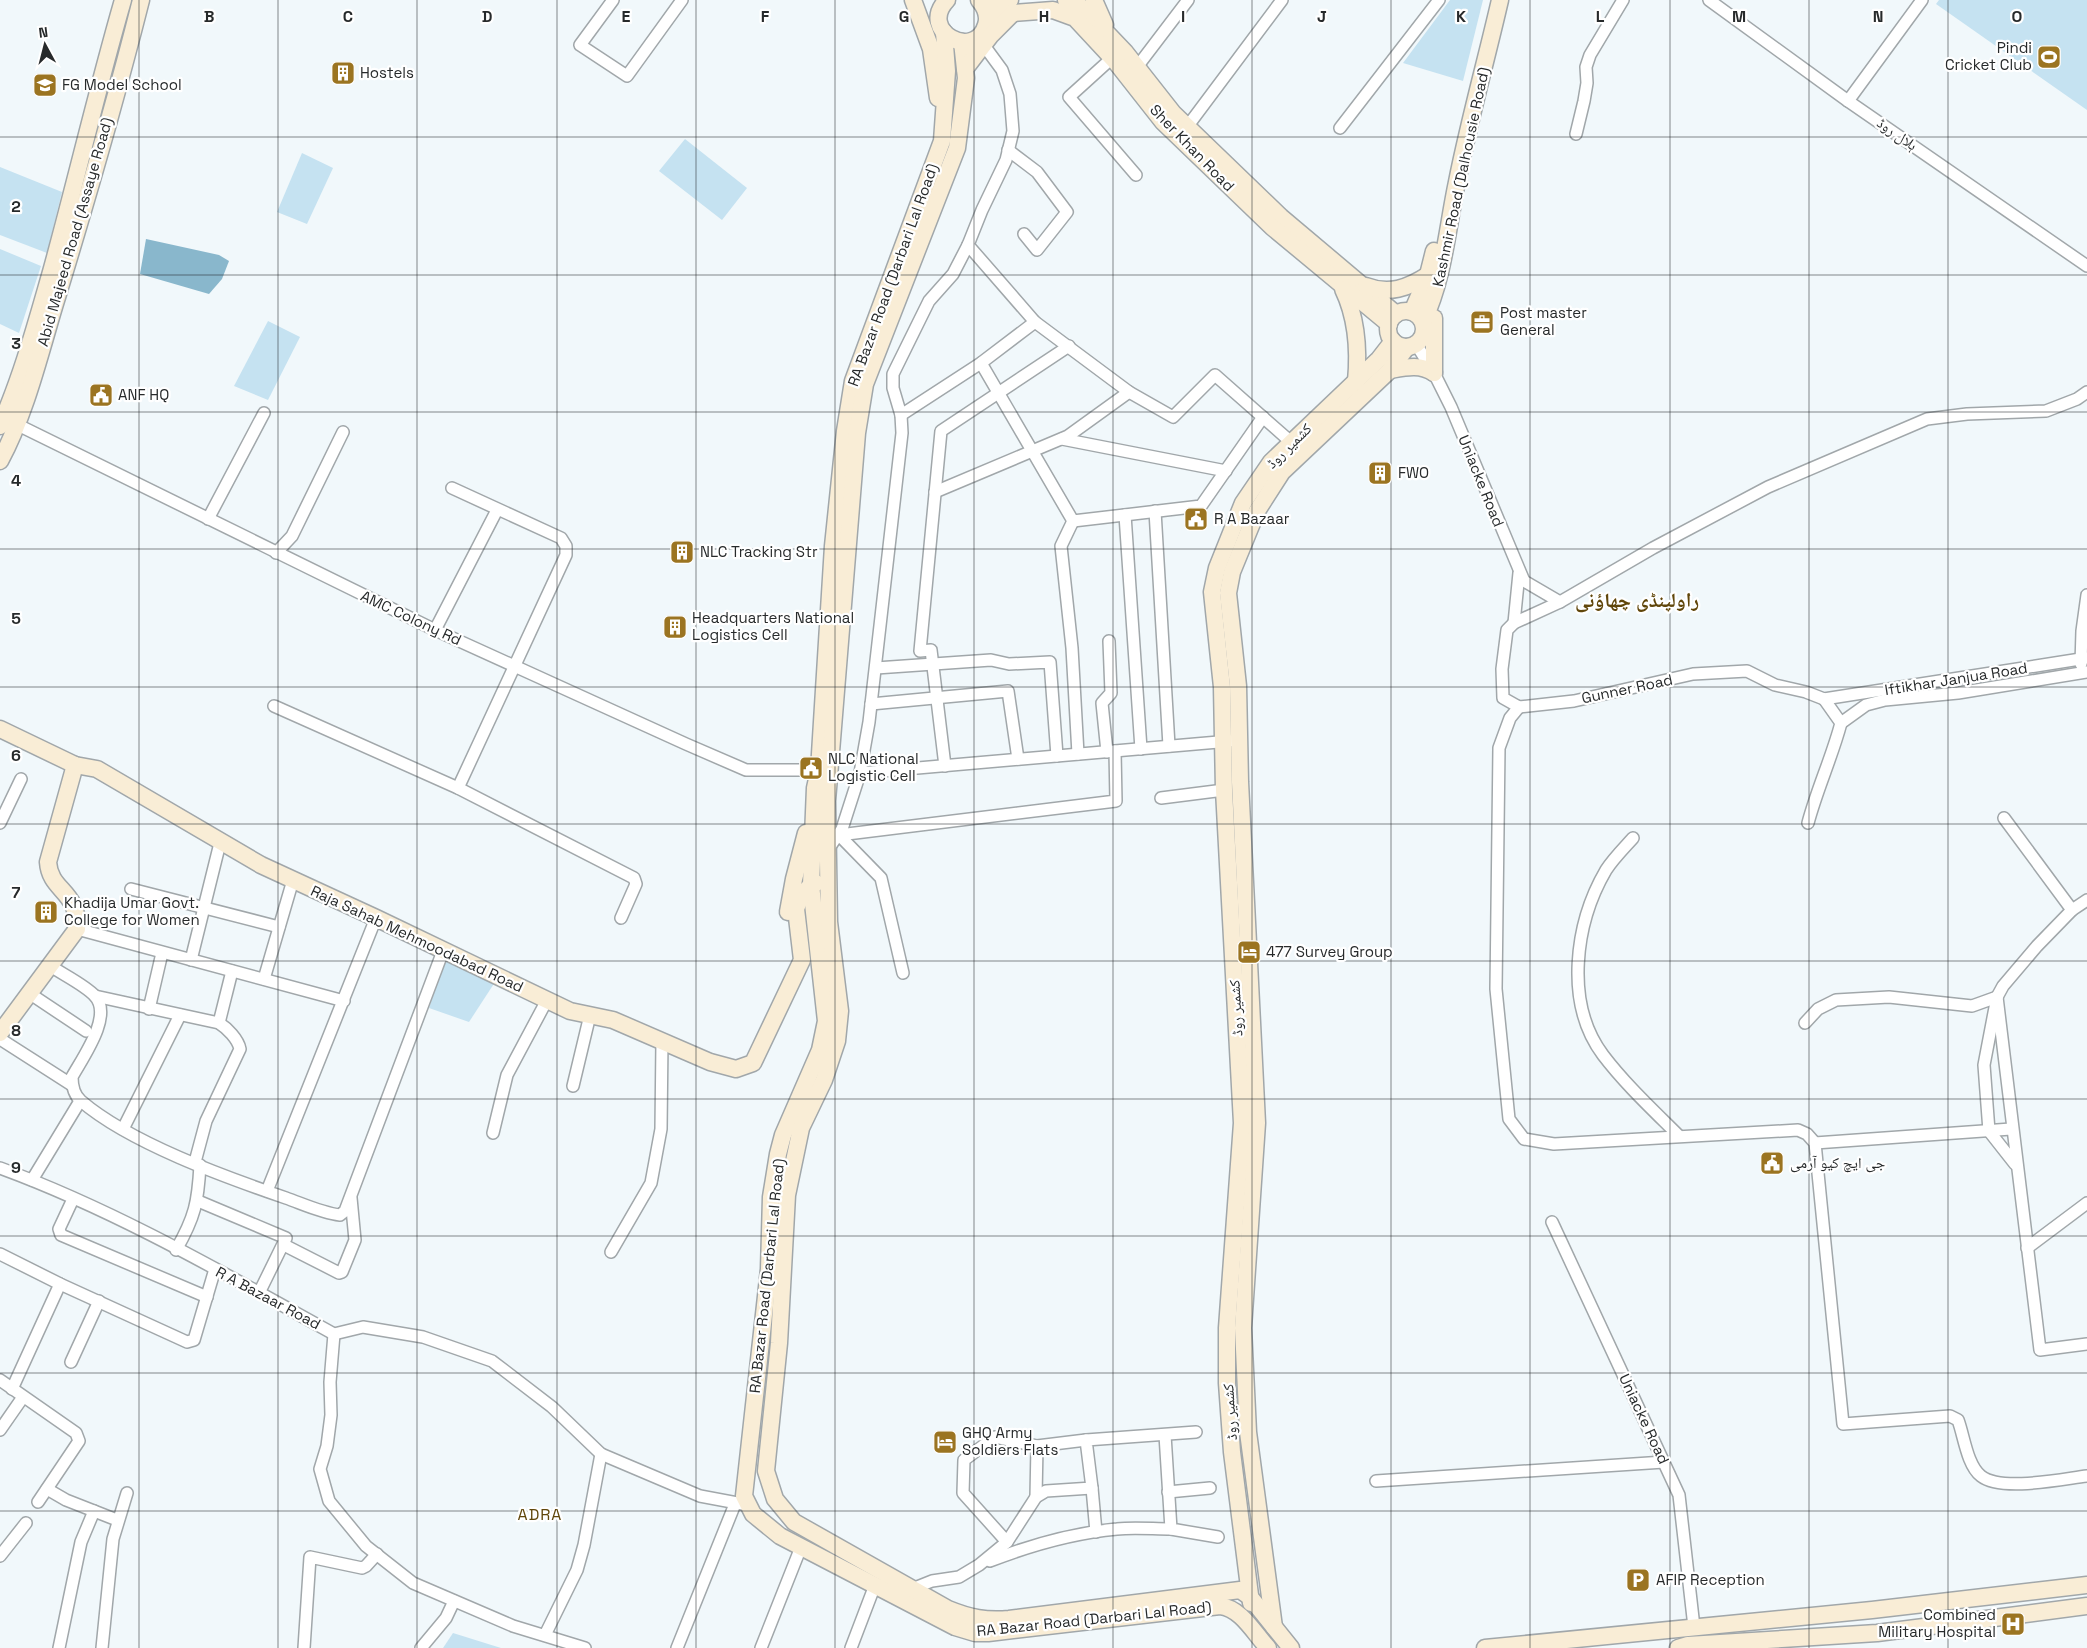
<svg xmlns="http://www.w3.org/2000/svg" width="2087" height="1648" viewBox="0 0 2087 1648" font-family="'Space Grotesk','Noto Naskh Arabic',sans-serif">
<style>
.green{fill:#c5e2f1}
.water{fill:#89b7cc}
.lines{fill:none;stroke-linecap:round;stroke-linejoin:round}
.street-casing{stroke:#a1a7aa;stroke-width:14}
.secondary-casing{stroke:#a1a7aa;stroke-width:19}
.street{stroke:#fff;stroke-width:11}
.secondary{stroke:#f9edd6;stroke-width:16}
.grid{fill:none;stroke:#272a2b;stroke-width:1;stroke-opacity:0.55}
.labels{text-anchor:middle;stroke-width:4.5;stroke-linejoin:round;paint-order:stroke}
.poi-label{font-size:15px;fill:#272a2b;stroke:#fff;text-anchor:start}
.street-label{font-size:15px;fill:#272a2b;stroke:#fff}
.neighbourhood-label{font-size:16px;letter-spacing:1px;fill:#60460a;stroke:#fff}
.district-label{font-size:20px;font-weight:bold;fill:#60460a;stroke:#fff}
.grid-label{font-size:16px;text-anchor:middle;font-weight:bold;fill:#272a2b;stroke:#fff;stroke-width:4.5;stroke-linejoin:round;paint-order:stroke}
</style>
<rect width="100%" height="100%" fill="#f1f8fb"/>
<g class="green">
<path d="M1450,0h33l-20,81 -60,-18z"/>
<path d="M1939,0h148v110l-151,-106z"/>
<path d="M685,139l62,49 -25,32 -63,-49z"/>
<path d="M302,153l31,15 -26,56 -30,-12z"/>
<path d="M0,167l62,25 -15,61 -47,-18z"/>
<path d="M0,249l41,17 -22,67 -19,-9z"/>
<path d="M268,321l32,16 -32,63 -34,-14z"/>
<path d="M446,957l51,22 -28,43 -40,-14z"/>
<path d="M453,1633l48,15h-58z"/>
</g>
<path class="water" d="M146,239l73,16 10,6 -7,18 -13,15 -69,-20z"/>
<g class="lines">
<g class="street-casing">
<g id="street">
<path d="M613,0l-33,45 47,31 55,-76"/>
<path d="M1709,0l139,101 239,165"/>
<path d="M1112,58l-43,39 67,78"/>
<path d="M1137,67l51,-67"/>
<path d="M1848,101l74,-101"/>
<path d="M1187,127l95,-127"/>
<path d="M1340,128l99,-128"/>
<path d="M1576,134l8,-33 3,-18 -1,-16 4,-12 33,-55"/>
<path d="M1008,150l29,22 30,40 -30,38 -13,-16"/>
<path d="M968,245l67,77 94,70 44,25 42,-42 76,67"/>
<path d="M1416,344l18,29 17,34 73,174 36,21"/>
<path d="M981,363l92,158 128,-15 62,-89"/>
<path d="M2087,392l-10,7 -31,12 -79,3 -40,5 -159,68 -115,61 -93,54 -46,21 -7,7 -5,39 1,29 16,9 55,-6 119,-27 54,-3 28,14 31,7 18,7 263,-41"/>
<path d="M901,415l80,-52 54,-41"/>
<path d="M16,424l419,206 251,114 60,26h73"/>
<path d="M1062,439l164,32"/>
<path d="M452,488l109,50 5,8v9l-108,233"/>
<path d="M935,492l133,-56 61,-44"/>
<path d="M1155,511l14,235"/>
<path d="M1125,515l16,234"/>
<path d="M208,519l56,-106"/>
<path d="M1073,521l-12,25 11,102 6,106"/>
<path d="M276,553l16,-17 51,-104"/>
<path d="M1514,623l5,-50"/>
<path d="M435,630l62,-120"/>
<path d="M2081,664l1,-33 5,-36"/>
<path d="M876,668l115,-8 18,4 41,-2 7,94"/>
<path d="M871,704l137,-13 10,68"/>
<path d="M274,706l184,82 176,90 2,6 -15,34"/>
<path d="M1519,707l-9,11 -11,30 -3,241 13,130 15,20 30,5 244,-14 9,4 8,9 28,281 107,-8 8,4c6,16 9,45 23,56 20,16 81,3 106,0"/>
<path d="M1841,723l25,-18 19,-5 73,-7 129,-21"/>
<path d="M1107,752l-5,-49 9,-10 -2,-52"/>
<path d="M945,766l-14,-116 -11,1 21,-220 128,-85"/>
<path d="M860,773l9,-51 33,-289 -1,-18 -8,-27v-14l36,-73 24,-27 15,-29 14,-35 24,-50 7,-29 -3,-37 -8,-24 -22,-30"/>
<path d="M1161,798l63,-8"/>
<path d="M2004,818l68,92"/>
<path d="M0,823l21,-44"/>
<path d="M1808,823c9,-34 24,-66 33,-100l-17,-24"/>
<path d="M839,835l277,-34 -1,-50"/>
<path d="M839,835l42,43 22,95"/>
<path d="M1633,838c-9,10 -20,21 -27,32 -31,53 -42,133 -3,185 22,29 50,55 76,81"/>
<path d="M827,851l15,-22 18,-56 370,-32"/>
<path d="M131,889l148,38"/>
<path d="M77,929l267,72"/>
<path d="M191,960l29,-117"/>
<path d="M49,965c13,9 36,20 46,31 18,20 -12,61 -23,81 0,9 2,18 9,24 49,42 144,76 205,97 17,6 36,15 54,17l5,-4 98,-260"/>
<path d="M264,979l29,-99"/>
<path d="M29,993l57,38"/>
<path d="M95,996l124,27c8,5 19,16 21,26l-34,72 -11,41"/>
<path d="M1997,997l43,353 47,-6"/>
<path d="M149,1009l13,-56"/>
<path d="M219,1023l13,-52"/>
<path d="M1805,1023l13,-14 18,-9 53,-3 83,9 25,-9"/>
<path d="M0,1039l72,46"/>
<path d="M573,1086l17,-71"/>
<path d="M123,1129l57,-114"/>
<path d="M493,1133l14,-58 40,-75"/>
<path d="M1815,1143l196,-14"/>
<path d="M2015,1164l-26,-33 -5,-66 13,-68 6,-11 34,-40 35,-36 15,-10"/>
<path d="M0,1168c115,42 227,107 334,166l29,-7 60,10 69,24 60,46 49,47 99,42 48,9"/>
<path d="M32,1180l48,-79"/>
<path d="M267,1191l109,-273"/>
<path d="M73,1199l-14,30 2,6 146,62"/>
<path d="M198,1201l88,37 -27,55"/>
<path d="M1552,1222l127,273 15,132"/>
<path d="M284,1245l55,28 3,-1 13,-32 -4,-42"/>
<path d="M2027,1248l60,-45"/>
<path d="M176,1250c19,-33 22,-48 24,-85"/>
<path d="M611,1252l40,-69 10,-54 1,-88"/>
<path d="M0,1254l60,30 127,58 7,-2 21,-71"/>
<path d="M334,1334l-4,48 1,33 -4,31 -7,23 9,32 37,45 47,37 100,43 72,22"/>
<path d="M71,1362l28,-61"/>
<path d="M0,1380l76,53 3,8 -41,61"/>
<path d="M12,1389l48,-105"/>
<path d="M0,1430l23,-33"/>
<path d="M1165,1435l6,94 47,8"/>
<path d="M1376,1481l288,-19"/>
<path d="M1092,1488l4,44"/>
<path d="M47,1489l19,11 51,20"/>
<path d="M1168,1492l42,-4"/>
<path d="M1036,1497l1,-51 49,-6"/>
<path d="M1007,1542l-44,-49 1,-33 31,-23 42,9"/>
<path d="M0,1556l26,-33"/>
<path d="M990,1561c41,-16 83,-28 127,-32 17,-2 36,0 54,0"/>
<path d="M912,1589l20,-8 27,-4 20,-12 28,-23 29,-45 10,-6 46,-3 -6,-48 110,-8"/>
<path d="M545,1635l32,-65 7,-25 17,-91"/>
<path d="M59,1648l22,-106 13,-31"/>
<path d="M102,1648l11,-109 14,-46"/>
<path d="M304,1648l6,-91 52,11 4,-2 11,-12"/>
<path d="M421,1648l25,-30 8,-17"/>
<path d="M677,1648l58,-144"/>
<path d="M761,1648l40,-101"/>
<path d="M851,1648l24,-63"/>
</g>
</g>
<g class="secondary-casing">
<g id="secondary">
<path d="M913,0l18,49 7,49"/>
<path d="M947,0c-30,31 28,62 39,25 3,-9 -1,-18 -7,-25"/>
<path d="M1066,0l17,8 42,44 48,61 108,104 115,97"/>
<path d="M1094,0l11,25"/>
<path d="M984,6l26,-6"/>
<path d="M987,15l66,-5 22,8 40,43 48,61 109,105 117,97"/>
<path d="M944,32l3,39 -5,70 -89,240 -8,50 -12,115 -14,224 -4,18 -4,97 15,136 -6,29 -37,85 -5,19 -7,43 -2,72 -25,227 9,18 27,22 175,91 20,6h13l232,-27c21,2 34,27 48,42"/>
<path d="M962,42l4,36 -9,70 -92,236 -8,49 -30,368 2,121 11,89 -3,30 -13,39 -23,48 -14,67 -8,148 -13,128 9,28 19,23 154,87c22,9 38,12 61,10l231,-29 10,7 41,51"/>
<path d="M965,69l26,-34 22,-22"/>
<path d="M1366,286c23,9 42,2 62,-11"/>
<path d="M1343,289c14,29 16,61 13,93"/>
<circle cx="1406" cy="329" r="18"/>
<path d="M1412,312l16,-37 6,-24"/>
<path d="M1434,318v55"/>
<path d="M1423,322c21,-44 24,-93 34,-140 12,-61 29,-121 43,-182"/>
<path d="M1390,370c17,-3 30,-6 44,3"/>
<path d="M0,426c22,-50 36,-102 51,-154 25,-91 46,-182 72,-272"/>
<path d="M0,461c25,-46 39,-104 54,-154 31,-101 61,-204 87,-307"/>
<path d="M0,729l75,36 22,4 164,96 115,53 194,93 43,9 97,42 26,7 17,-6 49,-103 -6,-51c3,-10 10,-22 20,-26"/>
<path d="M788,912l6,-33 12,-46"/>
<path d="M0,1033l77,-104c2,-39 -27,-37 -29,-67l27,-97"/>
<path d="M1251,1603l-19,-151 -5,-69v-55l15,-205 -18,-333 -2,-103 -10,-95 5,-24 26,-65 28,-41 108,-103 14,-18"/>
<path d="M1274,1627l-26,-195 -5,-104 14,-205 -17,-341 -2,-96 -10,-93 4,-21 25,-61 25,-39 108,-102 17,-23"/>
<path d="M1485,1648l387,-38 215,-25"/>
<path d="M1678,1648l10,-3 189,-12 210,-27"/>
</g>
</g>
<use href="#street" class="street"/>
<use href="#secondary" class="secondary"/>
</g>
<path class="grid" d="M139,0v1648M278,0v1648M417,0v1648M557,0v1648M696,0v1648M835,0v1648M974,0v1648M1113,0v1648M1252,0v1648M1391,0v1648M1530,0v1648M1670,0v1648M1809,0v1648M1948,0v1648M0,137h2087M0,275h2087M0,412h2087M0,549h2087M0,687h2087M0,824h2087M0,961h2087M0,1099h2087M0,1236h2087M0,1373h2087M0,1511h2087"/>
<defs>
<g id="stadium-square" transform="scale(1.25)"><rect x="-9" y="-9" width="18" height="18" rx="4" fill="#9b7421" stroke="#fff"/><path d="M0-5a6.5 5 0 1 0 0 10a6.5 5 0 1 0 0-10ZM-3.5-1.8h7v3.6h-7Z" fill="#fff"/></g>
<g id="building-square" transform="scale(1.25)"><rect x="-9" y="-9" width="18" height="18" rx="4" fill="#9b7421" stroke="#fff"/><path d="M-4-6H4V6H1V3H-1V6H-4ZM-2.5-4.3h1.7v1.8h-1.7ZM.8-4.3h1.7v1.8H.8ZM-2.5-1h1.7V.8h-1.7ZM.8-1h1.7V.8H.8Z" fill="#fff"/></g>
<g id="school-square" transform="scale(1.25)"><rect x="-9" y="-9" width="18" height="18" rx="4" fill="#9b7421" stroke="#fff"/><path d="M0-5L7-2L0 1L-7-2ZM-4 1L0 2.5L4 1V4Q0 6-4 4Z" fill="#fff"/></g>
<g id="office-square" transform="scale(1.25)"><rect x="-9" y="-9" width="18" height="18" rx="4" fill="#9b7421" stroke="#fff"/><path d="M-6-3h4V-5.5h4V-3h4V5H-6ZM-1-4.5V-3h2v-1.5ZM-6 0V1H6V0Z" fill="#fff"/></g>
<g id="civic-square" transform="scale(1.25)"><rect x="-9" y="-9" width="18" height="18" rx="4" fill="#9b7421" stroke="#fff"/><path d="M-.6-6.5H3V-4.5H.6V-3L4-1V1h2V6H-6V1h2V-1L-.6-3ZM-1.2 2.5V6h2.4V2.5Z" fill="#fff"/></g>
<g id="hotel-square" transform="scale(1.25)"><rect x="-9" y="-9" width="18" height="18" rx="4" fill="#9b7421" stroke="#fff"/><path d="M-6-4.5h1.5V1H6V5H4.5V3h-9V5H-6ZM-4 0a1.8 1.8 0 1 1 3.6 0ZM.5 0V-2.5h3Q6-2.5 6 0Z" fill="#fff"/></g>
<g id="parking-square" transform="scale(1.25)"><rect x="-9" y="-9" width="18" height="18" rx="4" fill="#9b7421" stroke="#fff"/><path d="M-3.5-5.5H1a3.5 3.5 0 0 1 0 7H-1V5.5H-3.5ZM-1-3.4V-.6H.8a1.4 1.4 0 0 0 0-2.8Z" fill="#fff"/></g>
<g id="hospital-square" transform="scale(1.25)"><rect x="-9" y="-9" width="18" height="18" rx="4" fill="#9b7421" stroke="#fff"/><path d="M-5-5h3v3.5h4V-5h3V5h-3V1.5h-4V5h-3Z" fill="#fff"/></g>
</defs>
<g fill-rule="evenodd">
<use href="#stadium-square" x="2049" y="57"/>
<use href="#building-square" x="343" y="73"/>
<use href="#school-square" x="45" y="85"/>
<use href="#office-square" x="1482" y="322"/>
<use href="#civic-square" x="101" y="395"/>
<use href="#building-square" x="1380" y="473"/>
<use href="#civic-square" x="1196" y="519"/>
<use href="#building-square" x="682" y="552"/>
<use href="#building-square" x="675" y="627"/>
<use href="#civic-square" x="811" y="768"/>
<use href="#building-square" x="46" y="912"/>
<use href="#hotel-square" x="1249" y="952"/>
<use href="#civic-square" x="1772" y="1163"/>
<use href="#hotel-square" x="945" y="1442"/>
<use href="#parking-square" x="1638" y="1580"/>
<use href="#hospital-square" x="2013" y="1624"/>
</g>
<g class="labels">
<g class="poi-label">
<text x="2032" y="53" text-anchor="end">Pindi<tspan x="2032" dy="17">Cricket Club</tspan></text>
<text x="360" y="78">Hostels</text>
<text x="62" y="90">FG Model School</text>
<text x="1500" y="318">Post master<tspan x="1500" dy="17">General</tspan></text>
<text x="118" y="400">ANF HQ</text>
<text x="1398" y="478">FWO</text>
<text x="1214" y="524">R A Bazaar</text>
<text x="700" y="557">NLC Tracking Str</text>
<text x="692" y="623">Headquarters National<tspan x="692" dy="17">Logistics Cell</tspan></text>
<text x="828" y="764">NLC National<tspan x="828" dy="17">Logistic Cell</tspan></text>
<text x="64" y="908">Khadija Umar Govt.<tspan x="64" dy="17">College for Women</tspan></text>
<text x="1266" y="957">477 Survey Group</text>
<text x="1790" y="1168">جی ایچ کیو آرمی</text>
<text x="962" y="1438">GHQ Army<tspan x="962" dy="17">Soldiers Flats</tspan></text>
<text x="1656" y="1585">AFIP Reception</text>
<text x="1996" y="1620" text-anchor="end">Combined<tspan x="1996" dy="17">Military Hospital</tspan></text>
</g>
<g class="street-label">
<text transform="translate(1897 134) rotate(35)" y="5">ہلال روڈ</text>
<text transform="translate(1192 148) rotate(46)" y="5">Sher Khan Road</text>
<text transform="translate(1461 177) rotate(-78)" y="5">Kashmir Road (Dalhousie Road)</text>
<text transform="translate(75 232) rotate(-74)" y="5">Abid Majeed Road (Assaye Road)</text>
<text transform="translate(893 275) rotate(-70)" y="5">RA Bazar Road (Darbari Lal Road)</text>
<text transform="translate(1289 446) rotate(-45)" y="5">کشمیر روڈ</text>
<text transform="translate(1481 481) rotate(68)" y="5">Uniacke Road</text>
<text transform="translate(411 618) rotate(25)" y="5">AMC Colony Rd</text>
<text transform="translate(1956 679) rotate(-9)" y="5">Iftikhar Janjua Road</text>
<text transform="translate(1627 689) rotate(-12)" y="5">Gunner Road</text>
<text transform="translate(417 939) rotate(25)" y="5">Raja Sahab Mehmoodabad Road</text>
<text transform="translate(1236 1008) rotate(-93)" y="5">کشمیر روڈ</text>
<text transform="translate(767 1276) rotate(-84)" y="5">RA Bazar Road (Darbari Lal Road)</text>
<text transform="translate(268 1298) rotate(28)" y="5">R A Bazaar Road</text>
<text transform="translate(1230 1412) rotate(-94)" y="5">کشمیر روڈ</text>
<text transform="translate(1644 1419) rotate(65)" y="5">Uniacke Road</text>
<text transform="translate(1094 1619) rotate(-6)" y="5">RA Bazar Road (Darbari Lal Road)</text>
</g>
<g class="neighbourhood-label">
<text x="540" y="1520">ADRA</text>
</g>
<g class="district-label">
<text x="1637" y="607">راولپنڈی چھاؤنی</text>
</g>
</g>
<g class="grid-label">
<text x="209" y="22">B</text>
<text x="348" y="22">C</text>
<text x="487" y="22">D</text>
<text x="626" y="22">E</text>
<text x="765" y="22">F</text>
<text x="904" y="22">G</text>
<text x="1044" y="22">H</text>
<text x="1183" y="22">I</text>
<text x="1322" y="22">J</text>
<text x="1461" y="22">K</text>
<text x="1600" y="22">L</text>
<text x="1739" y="22">M</text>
<text x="1878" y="22">N</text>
<text x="2017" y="22">O</text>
<text x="16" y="212">2</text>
<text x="16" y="349">3</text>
<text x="16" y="486">4</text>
<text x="16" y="624">5</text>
<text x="16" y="761">6</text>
<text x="16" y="898">7</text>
<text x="16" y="1036">8</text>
<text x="16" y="1173">9</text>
</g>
<g transform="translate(45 45) rotate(353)" stroke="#ffffff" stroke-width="4" paint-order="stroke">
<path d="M0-4L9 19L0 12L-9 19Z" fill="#272a2b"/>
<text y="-8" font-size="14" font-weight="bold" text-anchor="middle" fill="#272a2b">N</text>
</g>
</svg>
